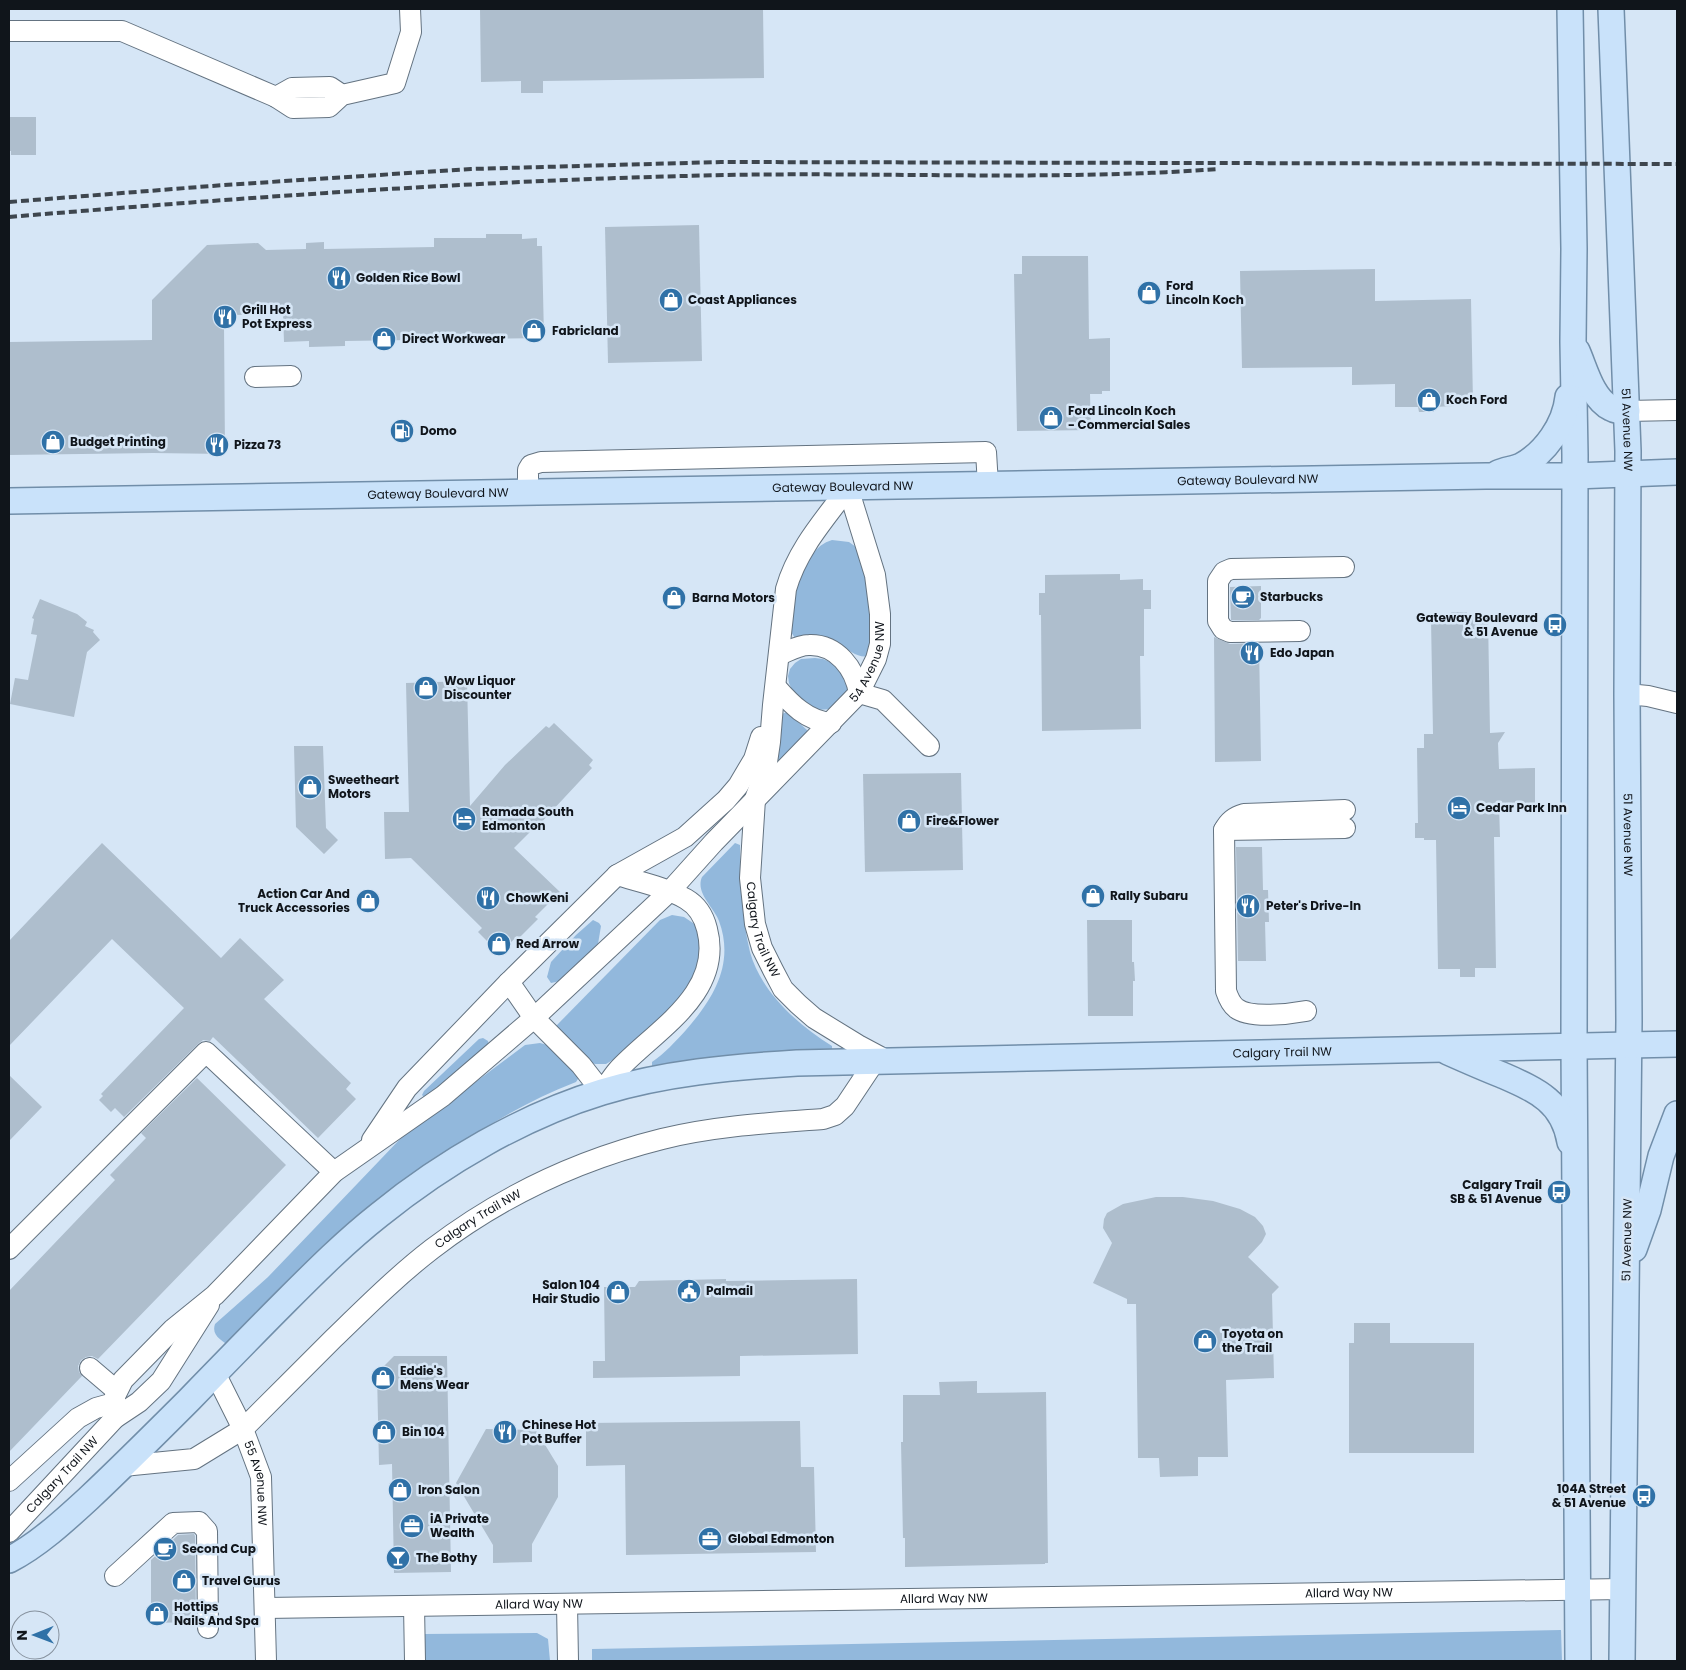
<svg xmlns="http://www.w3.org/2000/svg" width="1686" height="1670" viewBox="0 0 1686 1670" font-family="Poppins,sans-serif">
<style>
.green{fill:#92b8dc}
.building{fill:#aebecd}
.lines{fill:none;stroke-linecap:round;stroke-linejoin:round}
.minor-casing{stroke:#647381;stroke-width:22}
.major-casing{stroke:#718ea9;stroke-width:28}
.minor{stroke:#fff;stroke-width:20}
.major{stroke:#c9e2fa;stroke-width:25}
.rail{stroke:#3e464e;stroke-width:4;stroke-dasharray:8 4;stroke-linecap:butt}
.labels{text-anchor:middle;stroke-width:5;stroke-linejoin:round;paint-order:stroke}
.poi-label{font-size:12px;font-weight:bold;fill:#10151b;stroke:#d6e6f6;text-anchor:start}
.street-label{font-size:12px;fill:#10151b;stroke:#d6e6f6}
</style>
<rect width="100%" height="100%" fill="#d6e6f6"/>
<g class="green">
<path d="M832,540l17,2 7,5 19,48 -6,61c-11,3 -20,-7 -30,-10 -14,-4 -30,-6 -44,-8l-4,-6c2,-30 8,-82 41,-92z"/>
<path d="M815,658l8,1 14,6 11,18v7l-16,19 -16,1 -21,-13 -6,-14 -1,-7 2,-7 5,-6 6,-4z"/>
<path d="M787,712l20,18v8l-29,24 -1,-2 5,-46z"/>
<path d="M735,843l5,2c0,34 2,74 10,107 11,40 48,73 82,94v4l-180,17v-5c12,-8 24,-21 34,-32 27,-31 49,-66 33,-109 -5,-14 -24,-28 -17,-44z"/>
<path d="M672,915l12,2 12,8 6,26 -13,39 -58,59 -25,15h-11l-5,-2 -34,-33 1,-4 103,-105z"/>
<path d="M593,920l6,3 2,3 -3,18 -38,37 -9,2 -4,-6 4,-15 25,-27z"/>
<path d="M483,1038l5,3 1,6 -64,51 -3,-3 2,-4 55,-52z"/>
<path d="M540,1043l7,2 33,31 -4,6c-41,16 -77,36 -113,60l-233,205c-8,-7 -19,-11 -15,-23l53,-47 134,-140 123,-92z"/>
<path d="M1561,1630l1,31h-970v-12z"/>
<path d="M537,1633l11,6 2,22h-125l-1,-27z"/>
</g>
<g class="building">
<path d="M480,9h283l1,69 -221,3v12h-22v-12l-40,1z"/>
<path d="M9,117h27v38h-25v-4h-2z"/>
<path d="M699,225l3,136 -94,2 -3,-136z"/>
<path d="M486,234h36v5l15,-1v8h5l2,92 -199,3v5l-36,1v-6l-25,1 -1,-28 -49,1 -10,10 1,129 -72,-1 -144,2v-113l143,-2v-40l55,-55 51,-2 8,7 40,-1v-6l18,-1v7l110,-2v-9h52z"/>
<path d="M1022,256h66l1,83 21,-1v53h-8v3h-12l1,36 -74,1 -3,-157h8z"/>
<path d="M1375,269v32l96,-2 2,104 -18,1v2l-22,1 1,5h-15l-1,-5h-23v-23l-43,1v-18l-110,1 -2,-97z"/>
<path d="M1120,574v6l23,-1v11h8v19h-7v47h-4l1,73 -99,2 -1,-116h-2v-22h6v-18z"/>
<path d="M1261,586v32l-2,2h-28l-1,-33z"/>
<path d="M40,599l37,15 10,8 -2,4 9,4 -1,2 7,8 -13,12 -13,65 -64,-13 5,-26 13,2 9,-45 -6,-1 3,-15 -2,-1z"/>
<path d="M1451,612h16v6l21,-1 2,116 15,-1 -7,11 1,26 36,-1v36l-36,1 1,32h-6l2,131h-21v9h-15v-8h-22l-2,-129h-12v-2h-9v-15h3l-1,-75h7v-14h9l-2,-115h21z"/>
<path d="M1214,637l16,7 29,-1 2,118 -46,1z"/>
<path d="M467,681l3,125 35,-41 41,-39 3,2 5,-5 39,37 -4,5 3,3 -55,59 -1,-1 -22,22 46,44 -25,25 3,2 -19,19 -2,-2 -17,18 -22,-22 4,-4 -71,-70 -26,1 -1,-47h25l-3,-129z"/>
<path d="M294,746h29l3,82 12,12 -14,14 -28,-27z"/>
<path d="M961,773l2,97 -98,2 -2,-98z"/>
<path d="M102,843l119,115 19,-20 44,42 -20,19 87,84 -5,6 10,10 -38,39 -105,-101 -3,4 -7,-1 -5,4 -74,73 -9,-9 -4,4 -12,-12 4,-4 -2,-2 83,-86 -72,-69 -103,107v-105z"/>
<path d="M1236,847h26l1,43h5l1,32h-4l1,39h-28z"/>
<path d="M1087,920h45v42h2l1,19h-2v35h-45z"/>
<path d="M9,1075l33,32 -33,34z"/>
<path d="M197,1078l89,87 -188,194 -6,-3 -6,1 -5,3 -3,6 1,6 3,4 -73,76v-161l106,-111 -5,-5 36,-37 -5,-5z"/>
<path d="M1156,1197h27l30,4 27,8 15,8 8,9 3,8 -4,8 -14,15 31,30 -7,7 2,84 -48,2 2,77h-30v19l-38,1 -1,-19h-21l-2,-154h-9v-5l-34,-16 19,-40 -9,-15 1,-9 3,-6 16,-9z"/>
<path d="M726,1279v2l131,-2 1,75 -118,2v20l-147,2v-17h12l-1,-74h31l4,-6z"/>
<path d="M1354,1323h36v20h84v110h-125v-110h5z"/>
<path d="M394,1356h53l4,216 -57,1 -2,-109 -13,1 -2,-92z"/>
<path d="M977,1381v12l69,-1 2,171h-3v1l-140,3v-29h-2l-2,-96h2v-47h37l-1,-13z"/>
<path d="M800,1421l1,46h13l2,85 -190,3 -1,-90 -39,1v-43z"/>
<path d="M486,1429l50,1 22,36v31l-26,47v18l-39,1v-18l-37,-62z"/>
<path d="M194,1534l1,2 1,86 -45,1v-63l27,-25z"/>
</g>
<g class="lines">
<g class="minor-casing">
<g id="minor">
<path d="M9,31h113l154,66 17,11 36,-1 13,-12 53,-12 16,-51 -1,-23"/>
<path d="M276,97l16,-9 38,-1 12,8"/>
<path d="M255,377l36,-1"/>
<path d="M1627,411l50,-1"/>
<path id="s1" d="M848,488c-24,32 -51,62 -62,101l-13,116 -3,37 -4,27 -11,30 -5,79 5,46 7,24 11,22 10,19 15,15 16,14 44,27 30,16"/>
<path d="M528,492v-22l3,-5 10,-3 445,-10 2,33"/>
<path d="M1300,631l-70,1 -7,-3 -5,-8v-40l6,-9 7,-3 113,-2"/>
<path d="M779,655c10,-4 19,-10 30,-10 28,-1 46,24 50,48l24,7 46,46"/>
<path d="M776,687c15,17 31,34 55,36"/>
<path d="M1627,694l21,2 29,7"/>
<path d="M1224,830l121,-2"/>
<path d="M509,982l25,36 47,47 21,27c5,-7 10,-15 16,-22 36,-39 106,-76 89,-141 -3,-12 -9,-23 -21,-30 -21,-12 -46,-17 -69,-24"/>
<path d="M1306,1011c-16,3 -57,8 -70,-3 -5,-4 -8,-11 -10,-17l-2,-161c5,-9 10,-13 20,-16l101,-4"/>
<path d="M372,1140l35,-52 102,-106 108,-107 68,-38 41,-37 12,-14 16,-27 7,-22"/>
<path d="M9,1249l197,-197 128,120"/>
<path d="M90,1368l27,23"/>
<path id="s2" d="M215,1373l28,56 18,48 5,184"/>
<path id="s3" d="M115,1418v-22l8,-16 50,-51 42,-34 119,-123 109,-76 91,-78 136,-127 44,-49 145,-149 17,-34 4,-15v-30l-5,-39 -27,-87"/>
<path id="s4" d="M123,1466l71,-7 49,-30c30,-30 61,-61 91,-91 32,-31 63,-62 98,-89 68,-52 146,-89 230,-110 53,-13 107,-16 161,-20l12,-4 10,-9 30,-45"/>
<path d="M9,1481l69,-63 18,-10 18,-5"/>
<path id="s5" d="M9,1532l106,-114 24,-16 22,-21 48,-76"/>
<path d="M115,1576l58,-53 26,-1 8,9 1,97"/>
<path d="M567,1604l1,57"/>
<path d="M414,1606l1,55"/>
<path id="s6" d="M265,1608l1358,-19"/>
</g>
</g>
<g class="major-casing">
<g id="major">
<path d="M1570,9l4,240 -1,93 2,113 -1,590 4,616"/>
<path id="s7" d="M1611,9l17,442 -1,243 2,327 -7,640"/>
<path d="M1577,351c8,18 15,48 34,57 5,3 10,3 16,3"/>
<path d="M1498,473c7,-3 16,-4 23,-7 24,-13 44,-41 47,-69"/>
<path id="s8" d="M9,501l1477,-25h89l102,-4"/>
<path d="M1448,1052c18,8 36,16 54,23 34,15 61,26 68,67"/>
<path d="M1634,1249l14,-39 13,-54 16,-42"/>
<path id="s9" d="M9,1560c29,-15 55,-39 80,-62 34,-32 67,-65 100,-98 32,-33 65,-67 98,-100 29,-29 59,-59 92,-85 64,-52 144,-99 223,-123 63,-19 129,-25 195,-29l880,-19"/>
</g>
</g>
<use href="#minor" class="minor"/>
<use href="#major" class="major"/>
<g class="rail">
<path d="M9,202l215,-17 247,-16 250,-7 956,2"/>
<path d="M9,217c239,-20 477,-37 717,-42 164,-3 329,6 493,-6"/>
</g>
</g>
<defs>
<g id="restaurant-disc" transform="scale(1.25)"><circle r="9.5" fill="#2f71a7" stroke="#d6e6f6"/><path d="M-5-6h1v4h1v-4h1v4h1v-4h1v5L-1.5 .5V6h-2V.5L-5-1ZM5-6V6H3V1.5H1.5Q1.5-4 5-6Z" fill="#fff"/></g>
<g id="shop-disc" transform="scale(1.25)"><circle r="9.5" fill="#2f71a7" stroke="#d6e6f6"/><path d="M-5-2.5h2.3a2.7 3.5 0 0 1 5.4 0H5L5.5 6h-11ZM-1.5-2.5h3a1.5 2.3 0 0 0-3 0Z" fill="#fff"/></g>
<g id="fuel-disc" transform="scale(1.25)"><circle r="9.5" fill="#2f71a7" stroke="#d6e6f6"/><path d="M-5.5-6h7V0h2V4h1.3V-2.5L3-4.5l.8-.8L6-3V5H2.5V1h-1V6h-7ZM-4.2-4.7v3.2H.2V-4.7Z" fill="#fff"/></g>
<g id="cafe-disc" transform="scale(1.25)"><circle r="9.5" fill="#2f71a7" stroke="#d6e6f6"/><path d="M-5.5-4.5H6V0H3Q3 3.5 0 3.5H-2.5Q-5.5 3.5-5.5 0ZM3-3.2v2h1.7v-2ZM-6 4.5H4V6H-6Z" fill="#fff"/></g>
<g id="bus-disc" transform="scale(1.25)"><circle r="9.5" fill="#2f71a7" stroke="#d6e6f6"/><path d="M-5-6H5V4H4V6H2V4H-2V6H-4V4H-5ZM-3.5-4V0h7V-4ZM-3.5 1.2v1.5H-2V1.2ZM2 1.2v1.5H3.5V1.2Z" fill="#fff"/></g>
<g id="hotel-disc" transform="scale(1.25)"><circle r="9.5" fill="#2f71a7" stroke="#d6e6f6"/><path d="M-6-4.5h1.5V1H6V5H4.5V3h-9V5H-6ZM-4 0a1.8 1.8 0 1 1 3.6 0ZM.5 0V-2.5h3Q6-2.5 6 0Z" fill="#fff"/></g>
<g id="civic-disc" transform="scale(1.25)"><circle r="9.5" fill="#2f71a7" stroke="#d6e6f6"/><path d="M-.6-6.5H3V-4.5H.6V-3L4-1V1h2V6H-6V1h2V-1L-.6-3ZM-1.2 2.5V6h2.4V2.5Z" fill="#fff"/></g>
<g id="office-disc" transform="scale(1.25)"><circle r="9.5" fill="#2f71a7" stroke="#d6e6f6"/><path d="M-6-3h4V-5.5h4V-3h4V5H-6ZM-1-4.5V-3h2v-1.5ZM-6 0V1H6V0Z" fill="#fff"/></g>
<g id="bar-disc" transform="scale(1.25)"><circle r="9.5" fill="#2f71a7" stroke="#d6e6f6"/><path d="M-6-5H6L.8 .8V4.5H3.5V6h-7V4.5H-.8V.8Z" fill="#fff"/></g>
</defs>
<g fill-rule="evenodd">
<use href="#restaurant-disc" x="339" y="278"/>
<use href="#shop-disc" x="1149" y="293"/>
<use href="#shop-disc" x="671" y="300"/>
<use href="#restaurant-disc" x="225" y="317"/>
<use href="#shop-disc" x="534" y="331"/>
<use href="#shop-disc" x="384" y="339"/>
<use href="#shop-disc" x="1429" y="400"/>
<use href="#shop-disc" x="1051" y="418"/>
<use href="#fuel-disc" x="402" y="431"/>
<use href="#shop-disc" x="53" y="442"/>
<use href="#restaurant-disc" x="217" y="445"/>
<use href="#cafe-disc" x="1243" y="597"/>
<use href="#shop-disc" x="674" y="598"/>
<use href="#bus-disc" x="1555" y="625"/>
<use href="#restaurant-disc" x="1252" y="653"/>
<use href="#shop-disc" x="426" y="688"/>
<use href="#shop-disc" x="310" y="787"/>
<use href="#hotel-disc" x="1459" y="808"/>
<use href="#hotel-disc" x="464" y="819"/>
<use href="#shop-disc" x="909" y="821"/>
<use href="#shop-disc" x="1093" y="896"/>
<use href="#restaurant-disc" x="488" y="898"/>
<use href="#shop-disc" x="368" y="901"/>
<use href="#restaurant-disc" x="1248" y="906"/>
<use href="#shop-disc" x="499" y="944"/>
<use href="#bus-disc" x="1559" y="1192"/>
<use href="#civic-disc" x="689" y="1291"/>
<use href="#shop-disc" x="618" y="1292"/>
<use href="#shop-disc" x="1205" y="1341"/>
<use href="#shop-disc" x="383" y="1378"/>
<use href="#shop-disc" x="384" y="1432"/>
<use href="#restaurant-disc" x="505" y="1432"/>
<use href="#shop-disc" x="400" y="1490"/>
<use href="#bus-disc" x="1644" y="1496"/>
<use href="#office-disc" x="412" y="1526"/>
<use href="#office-disc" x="710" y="1539"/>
<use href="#cafe-disc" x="165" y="1549"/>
<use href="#bar-disc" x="398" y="1558"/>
<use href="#shop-disc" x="184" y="1581"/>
<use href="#shop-disc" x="157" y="1614"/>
</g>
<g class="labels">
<g class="poi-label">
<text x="356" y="282">Golden Rice Bowl</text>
<text x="1166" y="290">Ford<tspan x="1166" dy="14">Lincoln Koch</tspan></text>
<text x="688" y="304">Coast Appliances</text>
<text x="242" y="314">Grill Hot<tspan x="242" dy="14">Pot Express</tspan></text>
<text x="552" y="335">Fabricland</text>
<text x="402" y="343">Direct Workwear</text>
<text x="1446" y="404">Koch Ford</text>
<text x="1068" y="415">Ford Lincoln Koch<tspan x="1068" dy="14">- Commercial Sales</tspan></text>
<text x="420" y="435">Domo</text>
<text x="70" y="446">Budget Printing</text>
<text x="234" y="449">Pizza 73</text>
<text x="1260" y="601">Starbucks</text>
<text x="692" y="602">Barna Motors</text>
<text x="1538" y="622" text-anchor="end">Gateway Boulevard<tspan x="1538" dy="14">&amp; 51 Avenue</tspan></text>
<text x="1270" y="657">Edo Japan</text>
<text x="444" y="685">Wow Liquor<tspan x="444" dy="14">Discounter</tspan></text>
<text x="328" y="784">Sweetheart<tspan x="328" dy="14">Motors</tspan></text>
<text x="1476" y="812">Cedar Park Inn</text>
<text x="482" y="816">Ramada South<tspan x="482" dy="14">Edmonton</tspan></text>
<text x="926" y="825">Fire&amp;Flower</text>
<text x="350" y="898" text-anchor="end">Action Car And<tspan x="350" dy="14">Truck Accessories</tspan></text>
<text x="1110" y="900">Rally Subaru</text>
<text x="506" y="902">ChowKeni</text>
<text x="1266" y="910">Peter's Drive-In</text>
<text x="516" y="948">Red Arrow</text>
<text x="1542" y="1189" text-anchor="end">Calgary Trail<tspan x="1542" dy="14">SB &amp; 51 Avenue</tspan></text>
<text x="600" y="1289" text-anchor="end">Salon 104<tspan x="600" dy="14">Hair Studio</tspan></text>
<text x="706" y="1295">Palmail</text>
<text x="1222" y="1338">Toyota on<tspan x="1222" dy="14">the Trail</tspan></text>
<text x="400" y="1375">Eddie's<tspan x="400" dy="14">Mens Wear</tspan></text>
<text x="522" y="1429">Chinese Hot<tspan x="522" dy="14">Pot Buffer</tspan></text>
<text x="402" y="1436">Bin 104</text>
<text x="1626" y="1493" text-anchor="end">104A Street<tspan x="1626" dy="14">&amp; 51 Avenue</tspan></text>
<text x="418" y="1494">Iron Salon</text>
<text x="430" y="1523">iA Private<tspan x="430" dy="14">Wealth</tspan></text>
<text x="728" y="1543">Global Edmonton</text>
<text x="182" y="1553">Second Cup</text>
<text x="416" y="1562">The Bothy</text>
<text x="202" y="1585">Travel Gurus</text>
<text x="174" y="1611">Hottips<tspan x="174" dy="14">Nails And Spa</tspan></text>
</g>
<g class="street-label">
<text dy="4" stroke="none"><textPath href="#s7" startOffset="421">51 Avenue NW</textPath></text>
<text dy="4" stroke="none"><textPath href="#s8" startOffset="1239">Gateway Boulevard NW</textPath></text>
<text dy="4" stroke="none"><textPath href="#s8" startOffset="834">Gateway Boulevard NW</textPath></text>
<text dy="4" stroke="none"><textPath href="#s8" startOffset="429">Gateway Boulevard NW</textPath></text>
<text dy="4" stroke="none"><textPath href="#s3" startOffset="1082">54 Avenue NW</textPath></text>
<text dy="4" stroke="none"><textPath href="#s7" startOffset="826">51 Avenue NW</textPath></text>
<text dy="4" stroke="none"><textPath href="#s1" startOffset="465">Calgary Trail NW</textPath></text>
<text dy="4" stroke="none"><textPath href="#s9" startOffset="1446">Calgary Trail NW</textPath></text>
<text dy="4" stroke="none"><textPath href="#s4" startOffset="445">Calgary Trail NW</textPath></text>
<text transform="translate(1627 1240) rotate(-89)" y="4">51 Avenue NW</text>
<text dy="4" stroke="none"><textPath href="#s5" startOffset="78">Calgary Trail NW</textPath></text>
<text dy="4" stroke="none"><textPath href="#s2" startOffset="119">55 Avenue NW</textPath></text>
<text dy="4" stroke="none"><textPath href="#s6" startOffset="1084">Allard Way NW</textPath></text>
<text dy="4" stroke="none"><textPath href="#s6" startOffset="679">Allard Way NW</textPath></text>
<text dy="4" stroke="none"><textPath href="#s6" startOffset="274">Allard Way NW</textPath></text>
</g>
</g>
<rect width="1686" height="1670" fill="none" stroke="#10151b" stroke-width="20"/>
<g transform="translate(35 1635) rotate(269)"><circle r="24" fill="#d6e6f6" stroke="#87929e"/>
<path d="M0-4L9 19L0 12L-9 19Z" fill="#2f71a7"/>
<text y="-8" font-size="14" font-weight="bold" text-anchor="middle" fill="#10151b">N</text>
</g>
</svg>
